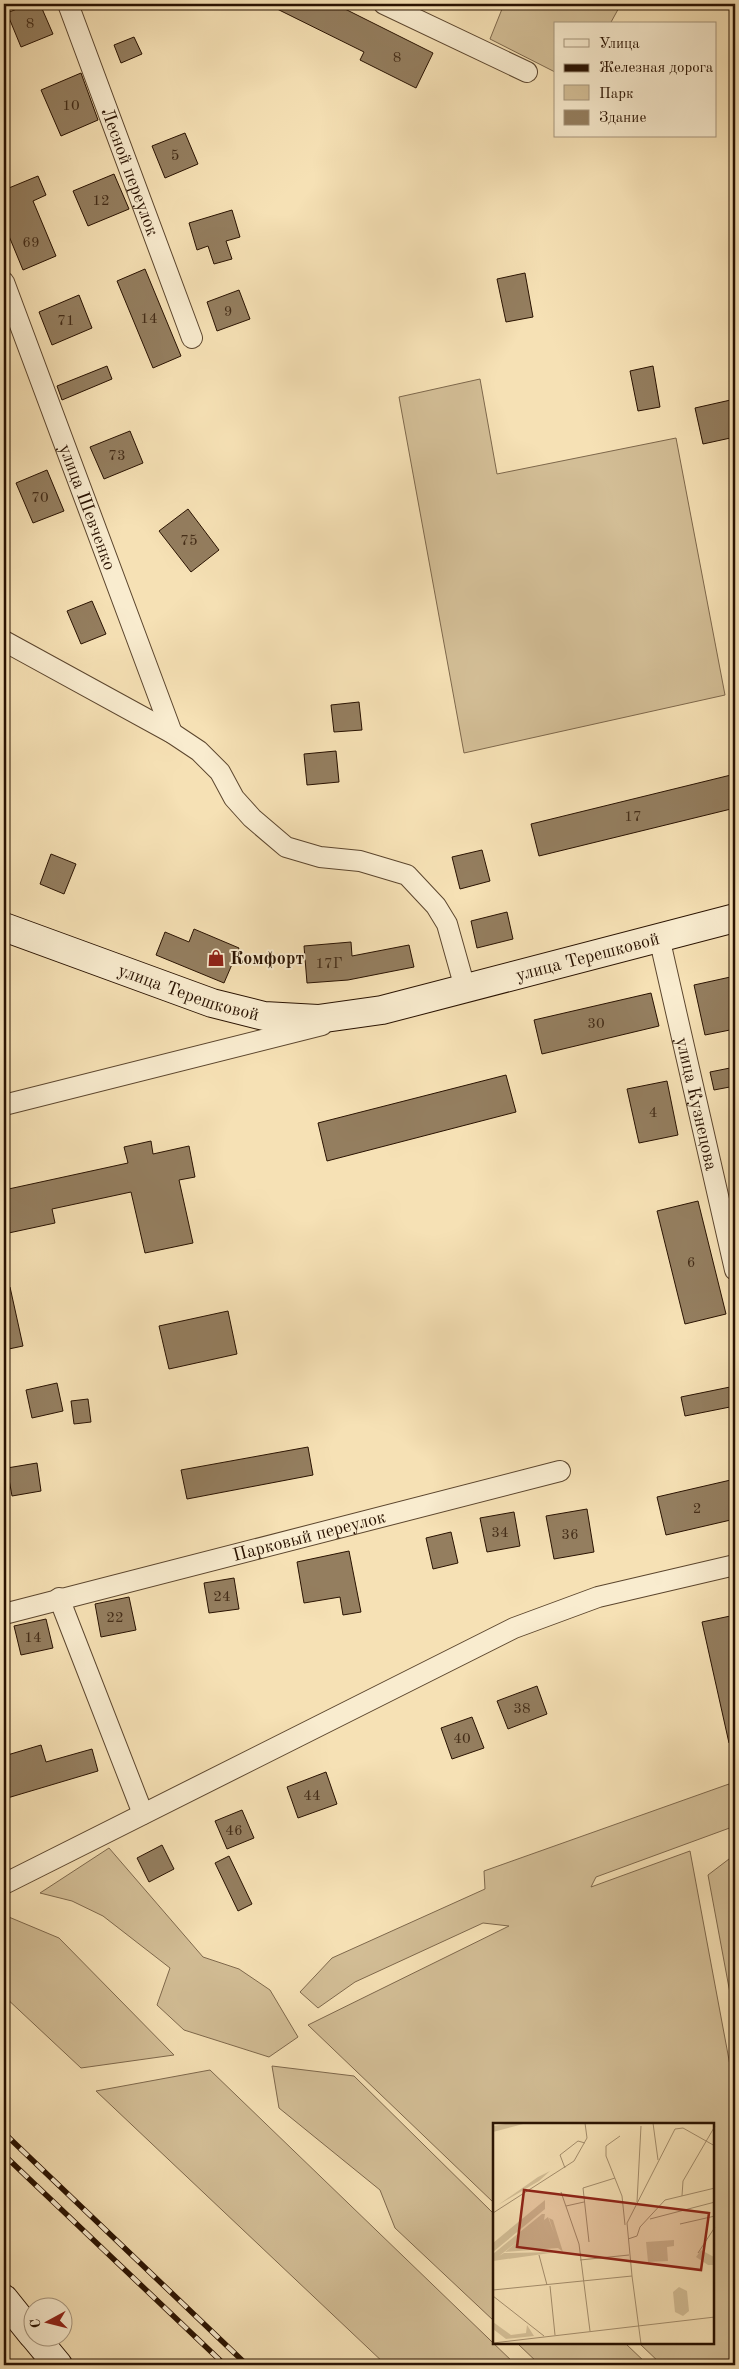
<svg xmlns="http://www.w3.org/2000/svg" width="739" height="2369" viewBox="0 0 739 2369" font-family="'Old Standard TT',serif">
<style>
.green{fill:#d3be96;stroke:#7e684c}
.building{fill:#947e5f;stroke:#291201}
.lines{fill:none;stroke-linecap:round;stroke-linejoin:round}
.street-casing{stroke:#5c462e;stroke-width:22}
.secondary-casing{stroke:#291201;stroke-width:30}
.street{stroke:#f9eccf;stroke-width:20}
.secondary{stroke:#f9eccf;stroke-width:28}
.rail-casing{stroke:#291201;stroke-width:5.5}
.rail{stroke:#f9eccf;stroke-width:4;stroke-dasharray:11;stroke-linecap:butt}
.labels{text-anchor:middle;stroke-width:4;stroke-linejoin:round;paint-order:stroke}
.number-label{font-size:15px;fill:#442d18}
.street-label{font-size:18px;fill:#291201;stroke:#f9eccf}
.poi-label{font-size:18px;font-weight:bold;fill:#291201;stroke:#f9eccf;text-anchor:start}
.inset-road{fill:none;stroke:#a48e6d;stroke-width:1}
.view{fill:#8f2418;fill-opacity:0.15;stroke:#8f2418;stroke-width:2.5}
.inset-edge{fill:none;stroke:#291201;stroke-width:2.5}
</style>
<rect width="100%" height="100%" fill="#f6e1b5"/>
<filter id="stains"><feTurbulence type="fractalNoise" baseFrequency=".004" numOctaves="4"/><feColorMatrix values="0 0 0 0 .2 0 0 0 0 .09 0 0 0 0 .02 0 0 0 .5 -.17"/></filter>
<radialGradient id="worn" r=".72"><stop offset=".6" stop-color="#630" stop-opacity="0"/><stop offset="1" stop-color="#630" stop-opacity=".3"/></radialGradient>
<g class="green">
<path d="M504,4h117l-11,20h-55v48l-65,-33z"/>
<path d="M480,379l17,95 179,-36 49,257 -261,58 -65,-356z"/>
<path d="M729,1784l6,27v15l-139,51 -5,10 99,-36 45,241v273h-73l-23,-22h74v-219h-219v79l-186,-178 201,-99 -26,-3 -128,59 -37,26 -18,-16 32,-34 153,-69 -1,-18z"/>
<path d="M109,1848l94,109 36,12 31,21 28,47 -29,20 -85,-27 -27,-25 13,-37 -67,-52 -31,-15 -32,-8z"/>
<path d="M729,1859l6,4v157l-27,-145z"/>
<path d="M4,1915l55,23 115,117 -93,13 -77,-72z"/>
<path d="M272,2066l82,10 140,138v107l-99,-93 -15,-38 -101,-82z"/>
<path d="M210,2070l306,295h-130l-290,-274z"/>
<path d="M517,2343h108l23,22h-108z"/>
</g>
<g class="building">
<path d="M29,4h11l13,30 -32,13 -14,-34z"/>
<path d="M267,4h68l98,49 -17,35 -56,-28 4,-8z"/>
<path d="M134,37l8,17 -21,9 -7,-18z"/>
<path d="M81,73l17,47 -37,16 -20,-46z"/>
<path d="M185,133l13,31 -33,14 -13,-32z"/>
<path d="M114,174l15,35 -41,17 -15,-35z"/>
<path d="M38,176l8,19 -13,6 23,55 -33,14 -19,-46v-34z"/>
<path d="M232,210l8,27 -14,4 6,18 -18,5 -6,-18 -11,4 -8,-27z"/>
<path d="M145,269l36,87 -28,12 -36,-87z"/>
<path d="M525,273l8,44 -27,5 -9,-43z"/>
<path d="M239,290l11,29 -33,12 -10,-29z"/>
<path d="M79,295l13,33 -40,17 -13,-33z"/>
<path d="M107,366l5,13 -50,21 -5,-14z"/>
<path d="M653,366l7,41 -22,4 -8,-40z"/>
<path d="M735,399v38l-32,7 -8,-36z"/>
<path d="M130,431l13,32 -39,16 -14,-32z"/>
<path d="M47,470l17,41 -31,12 -17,-40z"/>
<path d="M188,509l31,41 -28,22 -32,-41z"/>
<path d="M92,601l14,33 -25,10 -14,-33z"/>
<path d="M359,702l3,28 -28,2 -3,-27z"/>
<path d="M336,751l3,31 -32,3 -3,-31z"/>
<path d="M735,774v34l-196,48 -8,-32z"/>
<path d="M482,850l8,31 -30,8 -8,-32z"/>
<path d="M51,854l25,10 -12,30 -24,-10z"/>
<path d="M507,912l6,27 -36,9 -6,-27z"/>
<path d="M194,929l45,19 -15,35 -68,-28 9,-23 24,10z"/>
<path d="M351,942l1,14 57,-11 5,22 -66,13 -41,3 -3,-37z"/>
<path d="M735,976v53l-30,6 -11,-50z"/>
<path d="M651,993l8,33 -117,28 -8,-34z"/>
<path d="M735,1067v19l-21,4 -4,-18z"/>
<path d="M506,1075l10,37 -189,49 -9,-38z"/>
<path d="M667,1081l11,54 -39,8 -12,-54z"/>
<path d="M151,1141l2,13 36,-8 6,31 -16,3 14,63 -48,10 -14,-61 -79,17 3,14 -51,11v-44l124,-27 -4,-16z"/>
<path d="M698,1201l28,113 -41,10 -28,-113z"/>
<path d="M4,1287h6l13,59 -19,4z"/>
<path d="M228,1311l9,43 -68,15 -10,-43z"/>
<path d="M57,1383l6,28 -31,7 -6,-28z"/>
<path d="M735,1386v20l-50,10 -4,-19z"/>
<path d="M88,1399l3,23 -17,2 -3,-23z"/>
<path d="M308,1447l5,28 -126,24 -6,-29z"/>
<path d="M37,1463l4,28 -29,5 -5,-28z"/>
<path d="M735,1479v40l-69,16 -9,-38z"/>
<path d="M587,1509l7,43 -40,7 -8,-43z"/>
<path d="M514,1512l6,34 -33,6 -7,-34z"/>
<path d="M451,1532l7,31 -25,6 -7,-31z"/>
<path d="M349,1551l12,61 -18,3 -3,-18 -36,6 -7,-41z"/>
<path d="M234,1578l5,31 -30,4 -5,-30z"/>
<path d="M129,1597l7,33 -35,7 -6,-33z"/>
<path d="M735,1615v127l-6,1 -27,-121z"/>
<path d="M46,1619l7,29 -32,7 -7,-29z"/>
<path d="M537,1686l10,28 -39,15 -11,-28z"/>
<path d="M472,1717l12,31 -32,11 -11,-31z"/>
<path d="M41,1745l5,17 46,-13 6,22 -94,28v-43z"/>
<path d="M326,1772l11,32 -39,14 -11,-31z"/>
<path d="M242,1810l12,28 -27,11 -12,-28z"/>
<path d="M162,1845l12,24 -25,13 -12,-24z"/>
<path d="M229,1856l23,48 -14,7 -23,-48z"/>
</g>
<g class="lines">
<g class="street-casing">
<g id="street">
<path id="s1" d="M68,4l124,334"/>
<path d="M384,4l143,68"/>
<path id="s2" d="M4,282l168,451"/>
<path d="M4,641l168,92 27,18 21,21 14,26 18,20 34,29 34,10 40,4 47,14 29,31 11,18 18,64"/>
<path id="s3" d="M659,937l76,333"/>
<path d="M4,1105l318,-80"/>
<path d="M59,1598l84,216"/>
<path id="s4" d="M4,1614l556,-143"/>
<path d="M4,1884l510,-256 84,-31 137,-32"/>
</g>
</g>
<g class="secondary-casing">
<g id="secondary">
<path id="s5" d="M4,927l208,76 52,13 54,3 64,-9 353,-92"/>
<path d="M4,2299l28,35"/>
<path d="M34,2336l24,29"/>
</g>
</g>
<use href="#street" class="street"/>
<use href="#secondary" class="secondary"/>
<g class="rail-casing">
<g id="rail">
<path d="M4,2133l243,232"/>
<path d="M4,2155l221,210"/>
</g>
</g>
<use href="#rail" class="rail"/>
</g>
<defs>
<g id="shop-bare" transform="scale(1.35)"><path d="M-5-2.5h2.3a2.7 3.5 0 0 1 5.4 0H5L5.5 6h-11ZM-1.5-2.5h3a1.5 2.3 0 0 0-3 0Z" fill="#8f2418" stroke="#f9eccf" stroke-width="2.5" paint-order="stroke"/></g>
</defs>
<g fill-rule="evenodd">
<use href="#shop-bare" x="216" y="958"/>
</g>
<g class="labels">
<g class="number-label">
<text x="30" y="28">8</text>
<text x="397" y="62">8</text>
<text x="71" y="110">10</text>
<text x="175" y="160">5</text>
<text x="101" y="205">12</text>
<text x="31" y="247">69</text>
<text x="228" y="316">9</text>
<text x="149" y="323">14</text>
<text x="66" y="325">71</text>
<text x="117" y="460">73</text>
<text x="40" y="502">70</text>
<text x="189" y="545">75</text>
<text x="633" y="821">17</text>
<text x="329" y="968">17Г</text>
<text x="596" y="1028">30</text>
<text x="653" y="1117">4</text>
<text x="691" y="1267">6</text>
<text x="697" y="1513">2</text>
<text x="500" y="1537">34</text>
<text x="570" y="1539">36</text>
<text x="222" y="1601">24</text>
<text x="115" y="1622">22</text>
<text x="33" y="1642">14</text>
<text x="522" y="1713">38</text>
<text x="462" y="1743">40</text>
<text x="312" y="1800">44</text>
<text x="234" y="1835">46</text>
</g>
<g class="street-label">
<text dy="6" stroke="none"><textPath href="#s1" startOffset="179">Лесной переулок</textPath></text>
<text dy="6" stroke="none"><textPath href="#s2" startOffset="240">улица Шевченко</textPath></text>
<text dy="6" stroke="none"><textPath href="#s5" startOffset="606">улица Терешковой</textPath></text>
<text dy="6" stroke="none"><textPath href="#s5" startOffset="196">улица Терешковой</textPath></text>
<text dy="6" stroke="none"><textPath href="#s3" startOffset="171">улица Кузнецова</textPath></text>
<text dy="6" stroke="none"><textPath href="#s4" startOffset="315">Парковый переулок</textPath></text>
</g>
<g class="poi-label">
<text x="230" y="964">Комфорт</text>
</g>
</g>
<g transform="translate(493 2123)">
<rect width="221" height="221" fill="#f6e1b5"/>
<path d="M19,0h15l-34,9v-6zM57,48l-11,10 -41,24 40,-28zM52,77v9l-52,43v-9zM49,91h3l-1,6 4,-3 6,16 -5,-15 4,2 10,32 -5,-4 -53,4 16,-13 -22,17 5,-3 53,-1 -64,9v-7zM181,117v6l-7,1 1,14 -20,1 -2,-20zM208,127l13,7v8h-6l-12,-8zM186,164l8,4 2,20 -6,5 -8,-4 -2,-20zM0,199l18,13 15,-2 1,-8 7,11 -28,3 -13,-10z" fill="#d3be96"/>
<path class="inset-road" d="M160,0l5,37M127,13l-14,10v10l16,40 3,29M72,45l-5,-13 18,-14 7,2M68,69l18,52 11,87M189,73l1,-15 32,-55M144,79l4,-76M73,83l18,-4M0,90l81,-52 13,-23 -2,-15M157,96l65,-17M187,101l35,-8M135,116l9,-3 3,-9 25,-27 50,-12M96,119l-6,-54 32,-10M205,130l17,-26M46,132l8,30M87,137l49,-5M139,153l9,68M57,163l5,49M0,167l139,-14 -5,-53 48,-94 8,-1 32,18M0,173l51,40M0,220l222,-26"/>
<path class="view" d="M31,67l185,23 -8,57 -184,-23z"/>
<rect width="221" height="221" class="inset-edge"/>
</g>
<rect width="739" height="2369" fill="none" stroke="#f6e1b5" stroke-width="20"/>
<rect x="5" y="5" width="729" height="2359" fill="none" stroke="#291201" stroke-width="2.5"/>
<rect x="10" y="10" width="719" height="2349" fill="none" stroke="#291201"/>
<rect x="554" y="22" width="162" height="115" fill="#f9eccf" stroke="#a6957d"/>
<rect x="564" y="39" width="25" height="8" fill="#f9eccf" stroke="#a6957d"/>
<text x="599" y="48" font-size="15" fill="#291201">Улица</text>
<rect x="564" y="64" width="25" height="8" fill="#291201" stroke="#a6957d"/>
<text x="599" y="72" font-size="15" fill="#291201">Железная дорога</text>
<rect x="564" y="85" width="25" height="15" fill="#d3be96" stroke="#a6957d"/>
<text x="599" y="98" font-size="15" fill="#291201">Парк</text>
<rect x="564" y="110" width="25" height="15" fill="#947e5f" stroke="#a6957d"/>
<text x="599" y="122" font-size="15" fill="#291201">Здание</text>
<g transform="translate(48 2322) rotate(263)"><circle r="24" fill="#f9eccf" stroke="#a6957d"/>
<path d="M0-4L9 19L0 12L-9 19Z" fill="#8f2418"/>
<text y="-8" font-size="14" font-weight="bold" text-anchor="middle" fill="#291201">С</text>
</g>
<rect width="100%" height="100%" filter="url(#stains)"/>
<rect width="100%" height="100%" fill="url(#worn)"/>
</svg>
